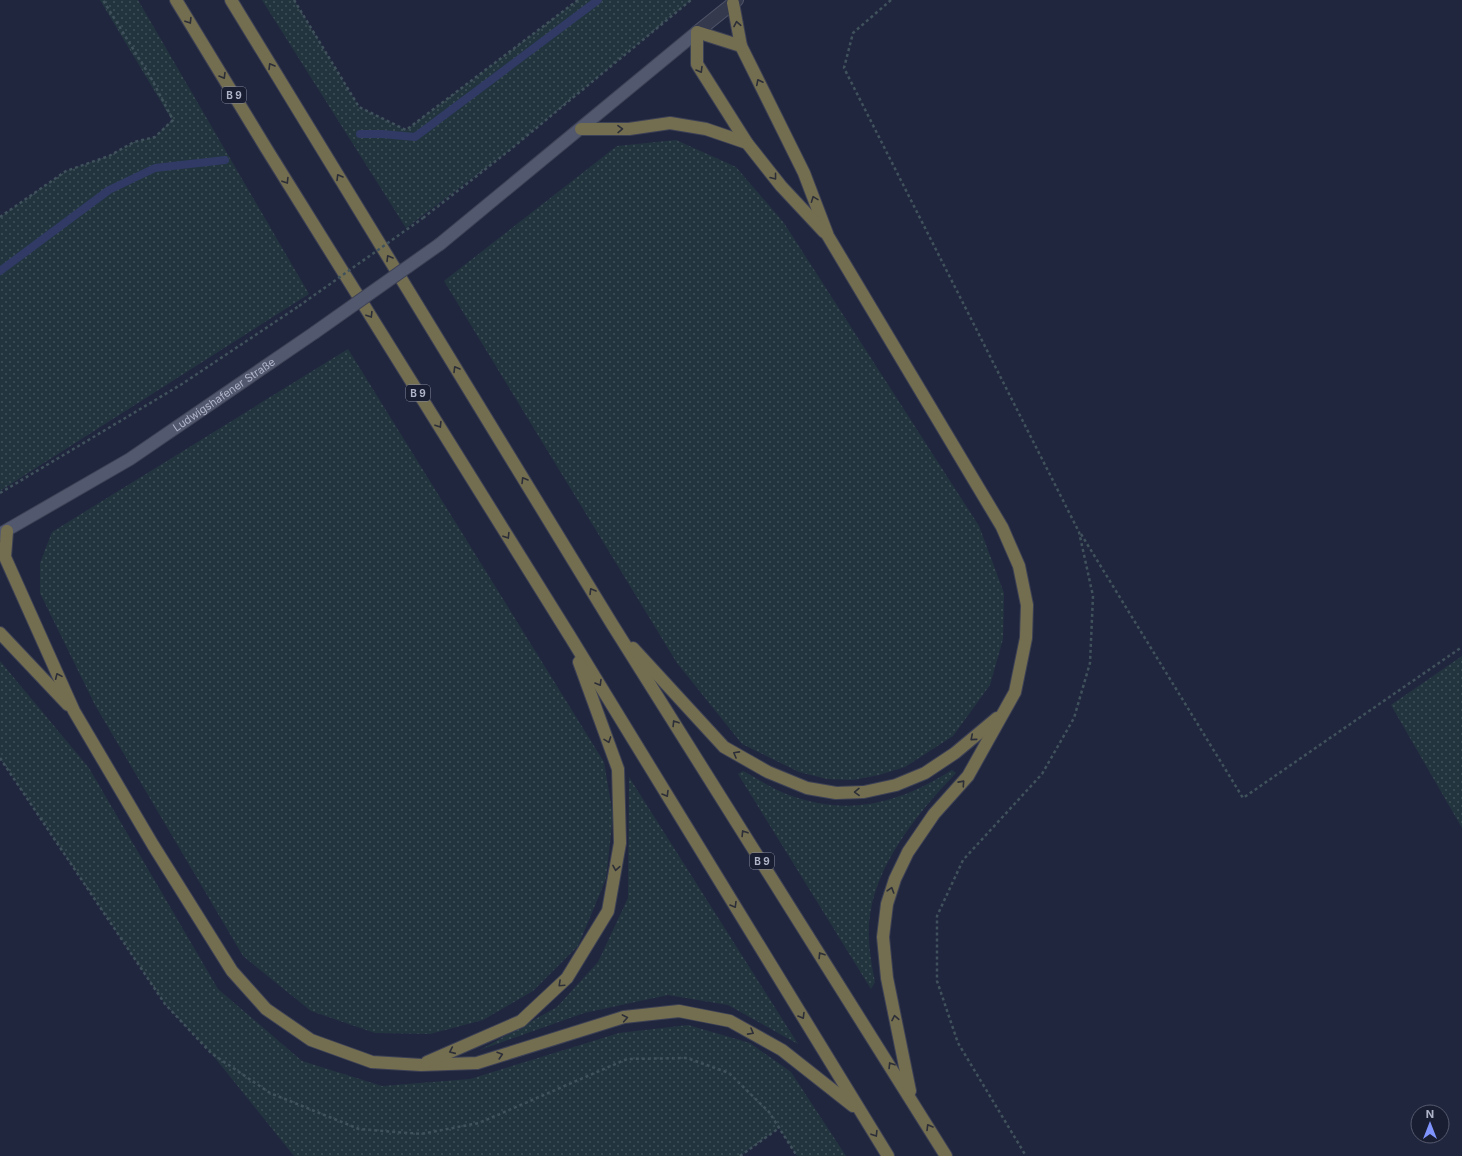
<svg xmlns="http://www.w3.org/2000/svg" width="1462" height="1156" viewBox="0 0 1462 1156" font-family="Inter,sans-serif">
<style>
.grass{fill:url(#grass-dots)}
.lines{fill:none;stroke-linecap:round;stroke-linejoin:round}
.stream{stroke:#313a64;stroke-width:8}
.minor-casing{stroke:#505468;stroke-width:14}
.major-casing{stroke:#3e4256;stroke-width:14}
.highway-casing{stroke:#3d4155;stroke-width:14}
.path{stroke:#40525c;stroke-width:2.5;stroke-dasharray:3 3;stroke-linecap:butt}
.minor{stroke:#34394d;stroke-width:12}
.major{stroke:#52586e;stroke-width:12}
.highway{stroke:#746e50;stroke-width:12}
.major-bridge-casing{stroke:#3e4256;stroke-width:14;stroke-linecap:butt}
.path-bridge{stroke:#40525c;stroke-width:2.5;stroke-dasharray:3 3;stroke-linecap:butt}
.major-bridge{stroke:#52586e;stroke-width:12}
.oneway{stroke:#2c2e38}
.labels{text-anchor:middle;stroke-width:3.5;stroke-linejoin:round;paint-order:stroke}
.shield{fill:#1a1e32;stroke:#83879c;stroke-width:1}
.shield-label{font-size:10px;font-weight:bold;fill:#b0b4c9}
.street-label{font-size:11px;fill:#b0b4c9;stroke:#1a1e32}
</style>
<defs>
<pattern id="grass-dots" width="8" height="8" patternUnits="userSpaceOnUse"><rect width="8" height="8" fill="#22353f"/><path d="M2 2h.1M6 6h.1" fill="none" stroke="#405059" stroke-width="1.8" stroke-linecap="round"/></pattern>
</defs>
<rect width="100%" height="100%" fill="#20263e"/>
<g class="grass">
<path d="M100,0h38l171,294 -309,197v-274l66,-46 43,-15 25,-14 21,-5 17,-17z"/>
<path d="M262,0h32l65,107 47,23 172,-130h113l-185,153 -100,75z"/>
<path d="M676,140l60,27 48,56 195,303 25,67 -1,46 -13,46 -37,51 -48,31 -26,8 -26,5 -26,-1 -28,-7 -57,-28 -65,-81 -233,-382 173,-135z"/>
<path d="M348,349l256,413 9,54 -7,63 -28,67 -45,45 -50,29 -53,14 -55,-1 -64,-22 -68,-55 -148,-251 -55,-112v-30l12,-31z"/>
<path d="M1462,656v172l-71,-123z"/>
<path d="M0,661l89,107 129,221 84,72 80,25 88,-7 149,-46 69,-8 62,18 41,29 55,84h-49l-18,-28 -39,28h-446l-83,-103 -46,-49 -165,-246z"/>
<path d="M952,770l4,3c-38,40 -83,93 -87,151 -1,20 2,38 6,58l-4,7 -133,-215 5,-3c15,8 30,18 46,24 60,22 111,8 163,-25z"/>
<path d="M629,777l169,267 -70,-39 -60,-10 -84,18 -104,37 77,-43 41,-45 30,-64z"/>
</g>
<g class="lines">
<g class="stream">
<path d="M360,134h22l33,3 183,-137"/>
<path d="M0,271l109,-81 46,-22 70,-8"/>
</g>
<g class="minor-casing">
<path id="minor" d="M697,32l40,-32"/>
</g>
<g class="major-casing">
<g id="major">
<path d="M440,244l257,-212"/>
<path id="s1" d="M0,534l130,-75 184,-126"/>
</g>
</g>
<g class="highway-casing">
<g id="highway">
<path d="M176,0l90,148 305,490 317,518"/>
<path d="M231,0l381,624 334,532"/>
<path d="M733,3l8,43 63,127 24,63 174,291 17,39 8,39 -1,33 -11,54 -47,84 -34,38 -26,38 -13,27 -8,25 -4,33 4,41 23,113"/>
<path d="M741,46l-44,-14v32l50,79 34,43 43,46"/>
<path d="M581,129h48l41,-6 36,6 41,14"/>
<path d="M7,531l-2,26 69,154 79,134 79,126 34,38 45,31 61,22 49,3 56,-2 147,-46 55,-6 51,10 52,29 71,56"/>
<path d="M0,633l68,72"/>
<path d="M633,648l91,99 44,25 39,16 29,5 28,-1 32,-7 29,-12 30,-20 42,-35"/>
<path d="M427,1062l94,-41 46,-43 41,-67 12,-68 -2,-74 -39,-107"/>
</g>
</g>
<g class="path">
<path d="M294,0l65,107 47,23 172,-130"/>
<path d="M891,0l-38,33 -9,35 235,464 14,64 -3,67 -16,55 -32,56 -79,86 -26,56v65l21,62 68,113"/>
<path d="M0,217l66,-46 43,-15 25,-14 21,-5 18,-17 -22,-42 -48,-78"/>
<path d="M423,218l83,-65 185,-153"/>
<path d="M0,493l182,-109 117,-78"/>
<path d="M1081,534l162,264 219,-151"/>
<path d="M0,758l165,246 46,49 59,40 89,36 62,5 58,-11 148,-64 60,-1 42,15 40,39 28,44"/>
<path d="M740,1156l39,-28"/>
</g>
<use href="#minor" class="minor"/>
<use href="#major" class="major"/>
<use href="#highway" class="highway"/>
<g class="major-bridge-casing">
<path id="major-bridge" d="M314,333l126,-89"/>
</g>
<path class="path-bridge" d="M299,306l124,-88"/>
<use href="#major-bridge" class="major-bridge"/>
</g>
<defs><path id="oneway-chevron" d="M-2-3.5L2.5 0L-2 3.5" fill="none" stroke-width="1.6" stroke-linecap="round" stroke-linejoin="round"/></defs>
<g class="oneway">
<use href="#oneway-chevron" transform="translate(189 21) rotate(58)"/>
<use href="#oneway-chevron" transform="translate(737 24) rotate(-101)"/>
<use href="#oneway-chevron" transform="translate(271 66) rotate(-121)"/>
<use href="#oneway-chevron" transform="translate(700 70) rotate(59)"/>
<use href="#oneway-chevron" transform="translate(223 76) rotate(59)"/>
<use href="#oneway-chevron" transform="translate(759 82) rotate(-117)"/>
<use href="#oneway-chevron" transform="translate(620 129) rotate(-1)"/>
<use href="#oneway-chevron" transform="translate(339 177) rotate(-121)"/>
<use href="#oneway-chevron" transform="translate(774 177) rotate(52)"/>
<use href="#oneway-chevron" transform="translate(286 181) rotate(58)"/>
<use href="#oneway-chevron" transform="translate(814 199) rotate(-111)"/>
<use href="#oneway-chevron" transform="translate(389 258) rotate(-121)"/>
<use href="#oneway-chevron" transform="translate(370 315) rotate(58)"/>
<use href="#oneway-chevron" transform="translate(456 369) rotate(-121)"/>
<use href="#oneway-chevron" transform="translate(439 425) rotate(58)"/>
<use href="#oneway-chevron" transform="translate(524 480) rotate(-121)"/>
<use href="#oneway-chevron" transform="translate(507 536) rotate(58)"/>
<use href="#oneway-chevron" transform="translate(592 591) rotate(-121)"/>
<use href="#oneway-chevron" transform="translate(58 676) rotate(-114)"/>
<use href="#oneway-chevron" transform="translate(599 683) rotate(59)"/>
<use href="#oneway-chevron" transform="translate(675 723) rotate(-122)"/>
<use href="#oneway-chevron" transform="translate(973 738) rotate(140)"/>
<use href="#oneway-chevron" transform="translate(608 740) rotate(70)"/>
<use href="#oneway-chevron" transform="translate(736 754) rotate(-151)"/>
<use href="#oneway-chevron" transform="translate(962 783) rotate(-48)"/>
<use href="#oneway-chevron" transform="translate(857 792) rotate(179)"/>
<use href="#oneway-chevron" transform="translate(666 794) rotate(59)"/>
<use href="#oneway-chevron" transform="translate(744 833) rotate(-122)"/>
<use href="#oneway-chevron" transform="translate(616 868) rotate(100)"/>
<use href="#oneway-chevron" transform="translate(891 890) rotate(-73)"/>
<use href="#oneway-chevron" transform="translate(734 905) rotate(59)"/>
<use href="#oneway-chevron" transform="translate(821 955) rotate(-122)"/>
<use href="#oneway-chevron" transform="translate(561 984) rotate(137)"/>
<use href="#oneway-chevron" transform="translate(802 1016) rotate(59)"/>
<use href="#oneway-chevron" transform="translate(625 1018) rotate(-11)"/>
<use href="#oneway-chevron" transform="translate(895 1018) rotate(-101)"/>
<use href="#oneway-chevron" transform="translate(751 1032) rotate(29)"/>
<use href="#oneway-chevron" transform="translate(452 1051) rotate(156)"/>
<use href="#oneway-chevron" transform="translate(500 1055) rotate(-17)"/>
<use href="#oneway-chevron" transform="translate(891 1065) rotate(-122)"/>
<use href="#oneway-chevron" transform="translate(929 1127) rotate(-121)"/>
<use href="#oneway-chevron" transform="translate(875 1134) rotate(58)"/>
</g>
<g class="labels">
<g class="shield">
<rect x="222" y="87" width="24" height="16" rx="3"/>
<rect x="406" y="385" width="24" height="16" rx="3"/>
<rect x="750" y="853" width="24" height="16" rx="3"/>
</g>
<g class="shield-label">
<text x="234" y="99">B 9</text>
<text x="418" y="397">B 9</text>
<text x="762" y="865">B 9</text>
</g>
<g class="street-label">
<text dy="4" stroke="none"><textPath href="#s1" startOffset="264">Ludwigshafener Straße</textPath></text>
</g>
</g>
<g transform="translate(1430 1124)"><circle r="19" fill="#1a1e32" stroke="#565a6e"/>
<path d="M0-3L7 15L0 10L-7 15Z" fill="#7f94ff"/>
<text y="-6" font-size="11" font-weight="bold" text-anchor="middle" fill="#b0b4c9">N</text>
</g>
</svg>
